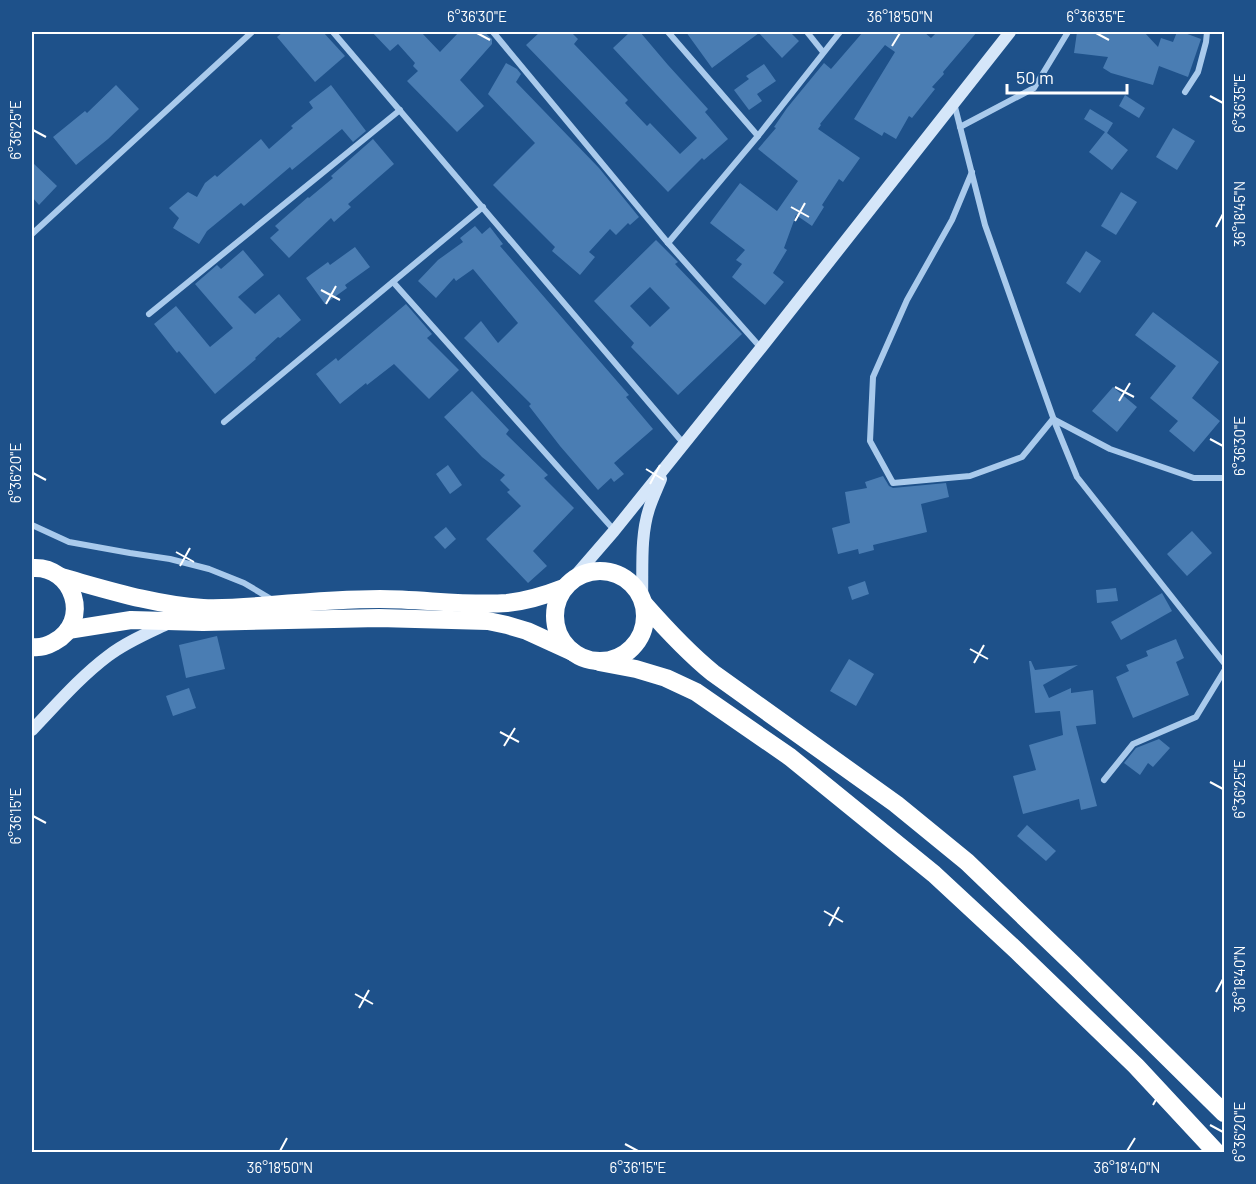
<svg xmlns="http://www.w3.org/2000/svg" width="1256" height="1184" viewBox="0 0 1256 1184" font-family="Barlow,sans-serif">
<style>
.building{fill:#4a7db3;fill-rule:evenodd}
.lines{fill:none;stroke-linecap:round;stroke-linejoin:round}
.street{stroke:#a9caec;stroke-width:6}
.secondary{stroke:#d5e6f9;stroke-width:12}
.highway{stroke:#fff;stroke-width:18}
.ticks{fill:none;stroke:#fff;stroke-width:2}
.neatline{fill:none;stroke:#fff;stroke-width:2}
.ticks-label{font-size:15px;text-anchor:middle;fill:#fff}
</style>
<rect width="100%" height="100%" fill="#1e518a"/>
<g class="building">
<path d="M283,32h40l22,24 -30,26 -38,-45z"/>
<path d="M372,32h49l19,20 19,-20h25l8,7v5l-32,36 24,26 -27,26 -50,-51 11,-10 -5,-5 2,-3 -17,-19 -8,7z"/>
<path d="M540,32h31l7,7 -4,5 54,56 -3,3 22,23 3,-3 30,31 17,-16 -84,-90 17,-16h10l28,33 40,44 -3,3 23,27 -24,21 -2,-2 -34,34 -142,-147z"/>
<path d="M686,32h104l9,9 -17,17 -23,-25 -47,35z"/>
<path d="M863,32h61l7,6 6,-6h40l-34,40 1,2 -12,13 3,2 -23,29 -3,-2 -13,23 -12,-7 -2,4 -28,-17 41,-67 -10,-7 -65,79 1,1 -3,4 42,29 -17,24 -4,-3 -17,26 2,2 -12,19 -16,-11 -12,33 3,2 -14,23 11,9 -19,23 -33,-28 10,-13 -6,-4 9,-10 -35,-27 30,-40 37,28 21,-30 -40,-32 18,-21 -2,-1 13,-19 37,-45 7,6z"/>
<path d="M1077,32h67l14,15 3,-9 12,4 4,-10h5l19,7 -13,38 -29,-11 -6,19 -42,-12 -8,-5 5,-11 -34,-4z"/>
<path d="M506,63l11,6 4,5 -5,8 83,86 40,49 -9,8 -2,-2 -12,12 -6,-6 -21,23 6,5 -15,18 -28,-24 3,-4 -62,-62 42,-42 -47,-49z"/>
<path d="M764,64l12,17 -19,13 5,7 -13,9 -15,-20 15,-11 -3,-3z"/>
<path d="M116,85l23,24 -31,30 -32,26 -23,-28 32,-26 2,2z"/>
<path d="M331,85l35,46 -13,11 -11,-13 -50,41 -2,-3 -46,39 -3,-3 -34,28 -8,13 -26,-16 6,-10 -10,-10 19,-16 9,5 8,-14 10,-8 2,2 44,-38 8,10 24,-21 -2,-2 22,-18 -4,-6z"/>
<path d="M1125,95l20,13 -6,10 -20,-12z"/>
<path d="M1090,109l23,14 -6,10 21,17 -16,20 -23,-18 16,-20 -21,-13z"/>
<path d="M1173,128l22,13 -18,29 -21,-13z"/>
<path d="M373,139l21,25 -46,40 3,3 -17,15 -3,-4 -42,40 -19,-20 9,-8 -4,-4 33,-29 1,1 24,-20 -2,-2z"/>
<path d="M32,162l25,24 -18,19 -7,-8z"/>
<path d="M1121,192l16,10 -21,33 -15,-9z"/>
<path d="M475,226l7,8 8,-7 13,17 -3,2 129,149 -3,2 27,32 -39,34 10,11 -10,8 -3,-4 -13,12 -38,-44 -31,-40 2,-2 -67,-66 17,-17 17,22 20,-20 -45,-54 -17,12 -2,-3 -18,20 -18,-17 20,-21 25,-18 -3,-4z"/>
<path d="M656,240l22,22 -3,2 67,70 -64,61 -47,-48 3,-4 -40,-42zM650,287l20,21 -20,19 -20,-21z"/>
<path d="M355,247l15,20 -25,18 2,3 -22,16 -19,-26 22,-16 2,3z"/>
<path d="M243,250l21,25 -26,22 17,17 24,-20 22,26 -21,18 -2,-1 -23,21 1,1 -41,35 -36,-43 -2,2 -23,-29 22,-18 34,41 23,-19 -38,-44 22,-19 4,4z"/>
<path d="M1086,251l15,10 -21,32 -14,-10z"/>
<path d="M406,304l26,30 -5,4 32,32 -30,29 -35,-35 -27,21 -1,-2 -26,21 -24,-30 20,-16 2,3z"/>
<path d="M1153,312l66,50 -27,36 28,23 -26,31 -25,-21 9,-10 -28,-23 26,-32 -41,-31z"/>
<path d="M1113,387l24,20 -20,25 -25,-21z"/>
<path d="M472,391l37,39 -3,4 42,41 -4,3 30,30 -41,43 14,15 -19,17 -42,-44 35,-33 -14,-14 3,-2 -10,-10 5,-5 -23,-18 -38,-40z"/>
<path d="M448,465l14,20 -12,9 -14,-20z"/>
<path d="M883,476l6,10 4,2 53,-5 3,14 -28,7 6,28 -54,13 1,5 -15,4 -1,-5 -20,5 -6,-26 18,-5 -5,-31 22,-4 -2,-6z"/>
<path d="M446,527l10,12 -11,10 -11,-12z"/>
<path d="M1192,531l20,22 -25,23 -20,-22z"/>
<path d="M865,581l4,13 -17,6 -4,-13z"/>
<path d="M1116,588l2,13 -21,2 -1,-13z"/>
<path d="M1162,593l10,18 -51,29 -10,-18z"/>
<path d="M217,636l8,33 -39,9 -7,-33z"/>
<path d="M1176,639l8,19 -8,4 13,33 -56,23 -17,-41 13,-6 -3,-6 22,-9 -2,-5z"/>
<path d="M849,659l25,15 -18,32 -26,-15z"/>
<path d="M1029,661h2l4,9 43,-5 -35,20 6,13 22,-10v5l22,-3 3,34 -20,2 21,80 -16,4 -2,-11 -56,15 -10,-38 23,-6 -7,-25 34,-10 -3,-24 -25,2z"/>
<path d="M189,688l7,20 -23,8 -7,-20z"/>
<path d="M1159,739l11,9 -17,19 -5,-4 -8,12 -16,-12 12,-15z"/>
<path d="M1027,825l29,26 -10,10 -29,-25z"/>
</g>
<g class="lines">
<g class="street">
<path d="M333,32l351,412"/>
<path d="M493,32l175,211 93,105"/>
<path d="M668,32l90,104"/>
<path d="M807,32l16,20"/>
<path d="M1185,92l13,-20 8,-30 1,-10"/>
<path d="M954,103l31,122 70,198 22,54 147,186"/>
<path d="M960,127l74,-39 34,-56"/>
<path d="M972,172l-20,48 -45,80 -34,77 -3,64 23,42 77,-7 52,-19 31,-38 57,30 84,29h30"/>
<path d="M32,234l220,-202"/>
<path d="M668,243l90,-107 82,-104"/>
<path d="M393,282l221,248"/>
<path d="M149,314l251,-204"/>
<path d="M224,422l259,-215"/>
<path d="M32,525l37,17 61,11 40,6 39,10 35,14 27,16"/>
<path d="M1104,780l29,-36 63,-27 28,-46"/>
</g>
<g class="secondary">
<path d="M569,583l45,-52 147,-183 249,-316"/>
<path d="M642,598c1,-29 -2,-61 7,-89 3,-10 8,-20 12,-30"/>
<path d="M32,730c24,-25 48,-53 76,-74 18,-14 40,-23 61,-33"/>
</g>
<g class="highway">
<path d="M32,568c42,-3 60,54 22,74 -7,4 -15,6 -22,5"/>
<circle cx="600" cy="616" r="45"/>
<path d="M61,577c47,13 94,28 142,31 23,1 45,-1 68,-3 36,-3 73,-6 109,-6 42,0 85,7 127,4 20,-2 39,-8 57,-15"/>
<path d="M644,604c22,25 43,48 69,69l183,131 71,58 106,102 151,149"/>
<path d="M68,630l63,-10 72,2 176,-4 109,3 19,4 20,6 46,21"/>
<path d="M599,662l37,7 30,9 30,14 94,65 144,117 83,77 119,115 80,86"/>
</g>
</g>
<path class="ticks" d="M477,33l13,7M1096,33l13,7M892,46l8,-13M1210,96l13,7M33,130l13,7M791,207l18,10M795,221l10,-18M1216,227l7,-13M321,290l19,10M326,304l10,-18M1115,387l19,10M1119,401l11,-18M1210,439l13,7M646,469l18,11M33,473l13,7M650,484l10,-19M176,552l18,10M180,566l10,-18M970,649l18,10M974,663l10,-18M500,732l19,10M504,746l11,-18M1210,782l13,7M33,816l13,7M824,911l19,11M829,926l10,-19M1216,992l7,-13M355,994l18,10M359,1008l10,-18M1149,1091l18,10M1153,1105l10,-18M1210,1125l13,7M625,1144l13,7M280,1151l7,-13M1127,1151l8,-13"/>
<rect width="1256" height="1184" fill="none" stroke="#1e518a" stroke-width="66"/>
<path d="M1007 84v9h120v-9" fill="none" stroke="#ffffff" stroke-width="3"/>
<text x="1016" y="84" font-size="18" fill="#ffffff" stroke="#1e518a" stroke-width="4.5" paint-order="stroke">50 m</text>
<rect x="33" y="33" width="1190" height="1118" class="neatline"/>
<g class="ticks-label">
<text x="477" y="22">6°36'30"E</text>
<text x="900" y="22">36°18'50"N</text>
<text x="1096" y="22">6°36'35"E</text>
<text transform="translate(1240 103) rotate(-90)" y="5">6°36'35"E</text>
<text transform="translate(16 130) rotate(-90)" y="5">6°36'25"E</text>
<text transform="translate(1240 214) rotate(-90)" y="5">36°18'45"N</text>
<text transform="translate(1240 446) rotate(-90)" y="5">6°36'30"E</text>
<text transform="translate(16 473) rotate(-90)" y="5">6°36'20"E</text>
<text transform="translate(1240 789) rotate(-90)" y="5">6°36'25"E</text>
<text transform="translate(16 816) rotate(-90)" y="5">6°36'15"E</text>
<text transform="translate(1240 979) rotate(-90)" y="5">36°18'40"N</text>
<text transform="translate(1240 1132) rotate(-90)" y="5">6°36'20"E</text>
<text x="280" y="1173">36°18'50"N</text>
<text x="638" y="1173">6°36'15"E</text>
<text x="1127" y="1173">36°18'40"N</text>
</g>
</svg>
